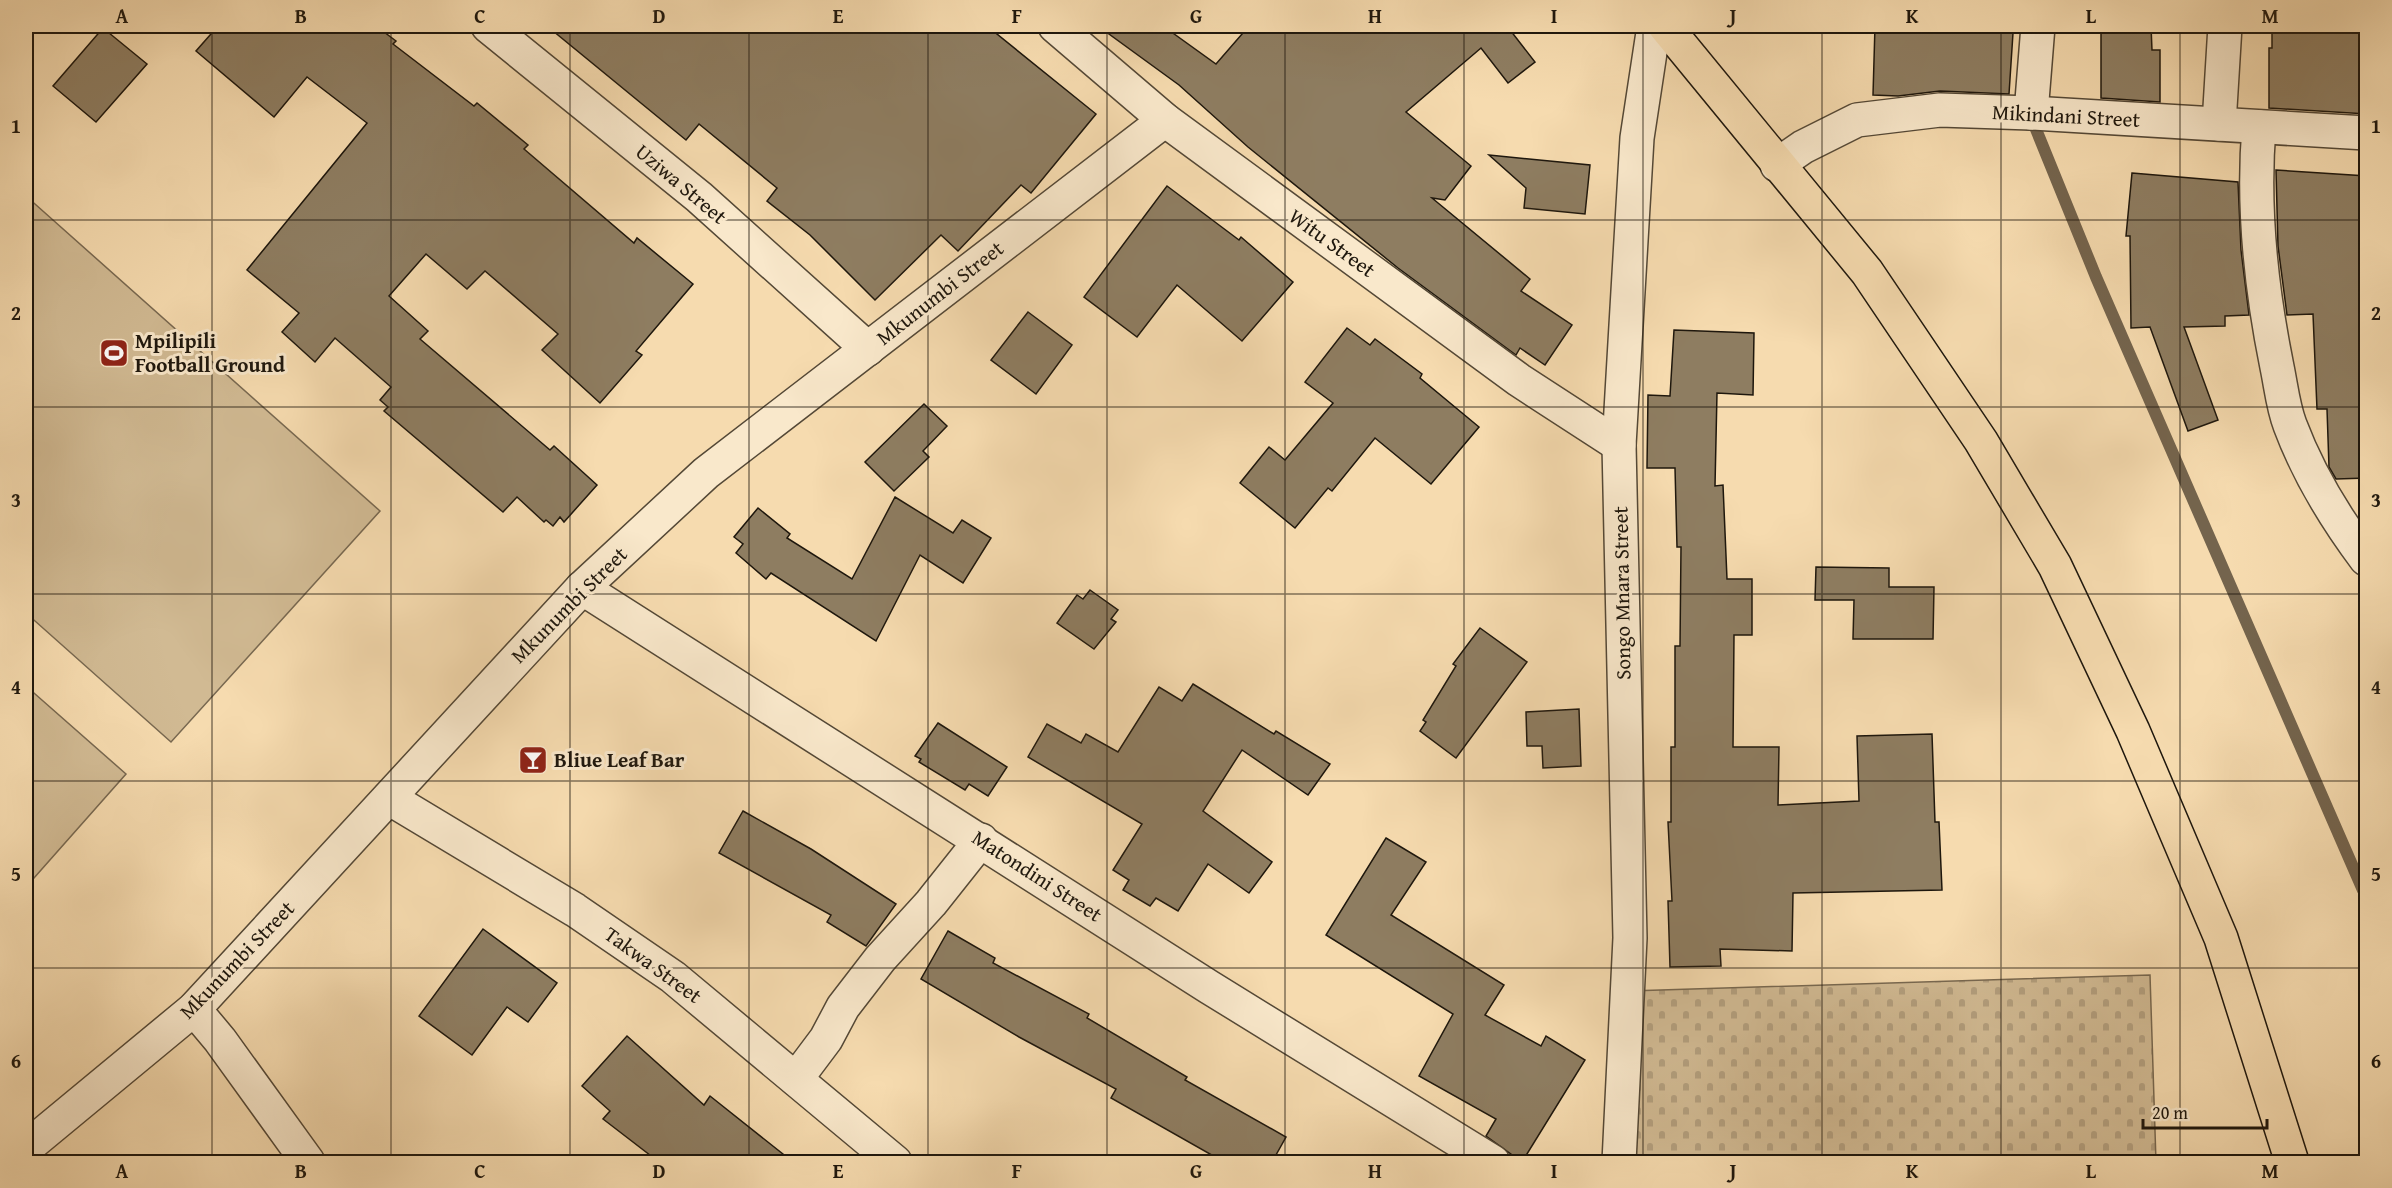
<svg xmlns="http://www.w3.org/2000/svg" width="2392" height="1188" viewBox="0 0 2392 1188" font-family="'Gentium Book Plus',serif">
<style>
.cemetery{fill:url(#cemetery-stones);stroke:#786850;stroke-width:1.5}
.green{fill:#d1ba93;stroke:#786850;stroke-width:1.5}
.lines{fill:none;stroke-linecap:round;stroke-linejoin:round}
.stream{stroke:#74644d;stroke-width:12}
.building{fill:#8e7d61;stroke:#1e170d;stroke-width:1.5}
.minor-casing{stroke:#544836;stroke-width:36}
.highway-casing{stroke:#1e170d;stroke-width:36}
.minor{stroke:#f9e8cb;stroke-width:33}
.highway{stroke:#f6dbaf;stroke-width:33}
.grid{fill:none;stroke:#1e170d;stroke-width:1.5;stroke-opacity:0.55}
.labels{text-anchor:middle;stroke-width:6;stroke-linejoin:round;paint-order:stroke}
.street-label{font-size:21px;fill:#1e170d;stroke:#f9e8cb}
.poi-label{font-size:21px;font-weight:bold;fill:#1e170d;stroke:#f9e8cb;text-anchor:start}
.neatline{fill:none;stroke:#1e170d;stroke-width:2}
.grid-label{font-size:20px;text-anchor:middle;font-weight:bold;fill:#1e170d}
</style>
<defs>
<pattern id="cemetery-stones" width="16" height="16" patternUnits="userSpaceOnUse" patternTransform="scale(1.5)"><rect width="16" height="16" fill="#d1ba93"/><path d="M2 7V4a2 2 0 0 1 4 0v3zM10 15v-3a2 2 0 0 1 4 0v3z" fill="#b39f7e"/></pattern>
</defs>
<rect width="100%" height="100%" fill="#f6dbaf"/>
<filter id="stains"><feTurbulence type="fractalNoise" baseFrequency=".00333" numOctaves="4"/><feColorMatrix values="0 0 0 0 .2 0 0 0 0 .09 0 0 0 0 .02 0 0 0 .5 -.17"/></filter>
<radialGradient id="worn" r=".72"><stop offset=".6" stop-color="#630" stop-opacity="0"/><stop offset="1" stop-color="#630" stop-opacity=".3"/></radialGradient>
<path class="cemetery" d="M2150,975l6,187h-522l-5,-171z"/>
<g class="green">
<path d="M26,196l354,315 -209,231 -145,-129z"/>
<path d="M26,686l100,88 -100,113z"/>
</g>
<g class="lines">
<path class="stream" d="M2031,117l65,160 267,613"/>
</g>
<g class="building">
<path d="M218,26h158l20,15 -3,3 81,62 3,-3 51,42 -4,4 110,94 3,-5 56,46 -57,67 6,4 -42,48 -58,-53 16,-16 -73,-63 -18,18 -41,-35 -37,42 39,35 -8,8 130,111 4,-4 43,39 -33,37 -4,-5 -7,9 -7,-6 -2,2 -27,-25 -14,15 -119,-101 4,-4 -8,-7 11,-13 -56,-49 -20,24 -33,-30 17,-19 -52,-43 120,-147 -60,-46 -33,40 -78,-66z"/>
<path d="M547,26h440l109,88 -65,79 -10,-8 -63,66 -17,-16 -66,65 -65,-65 -43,-34 10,-13 -78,-64 -13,16z"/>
<path d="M1098,26h65l53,38 33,-38h258l28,36 -27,21 -27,-35 -75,64 65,54 -26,34 -13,-2 98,81 -9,12 51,34 -27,40 -25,-17 -4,7 -118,-87 -150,-121 -69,-62z"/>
<path d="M1875,26h66l-1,3 73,4 -4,61 -69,-3 -42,5 -25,-1z"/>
<path d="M2101,26h50l1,24h8v52l-59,-4z"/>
<path d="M2272,26h95v88l-98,-6v-60h3z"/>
<path d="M103,28l44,36 -51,58 -43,-36z"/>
<path d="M1489,155l101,10 -5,49 -61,-6 2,-20z"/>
<path d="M2276,170l91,6v302l-31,1 -7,-12 -2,-58h-10l-4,-95 -26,1 -9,-69z"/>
<path d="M2132,173l106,9 3,68 8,65 -24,1v10l-41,1 34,93 -30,11 -38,-104 -19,1 -1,-92h-4z"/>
<path d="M1167,186l72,54 2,-3 52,45 -51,59 -65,-56 -40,52 -53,-40z"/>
<path d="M1028,312l44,33 -36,49 -45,-34z"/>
<path d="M1347,328l23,17 5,-6 47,35 -2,4 59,49 -48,57 -56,-46 -43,53 -4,-3 -33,40 -55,-45 29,-36 16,13 48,-57 -28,-21z"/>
<path d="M1674,330l80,3 -1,62 -36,-2 -2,93 8,-1 4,94h25v56h-18l-1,112h46l-1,58 81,-4 -2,-65 75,-2 3,88h4l3,68 -149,3 -1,58 -72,-2 1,17 -51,1 -2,-66h4l-4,-79h3v-75h4v-101h5l1,-99h-4l-2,-79h-28l1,-73 22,1z"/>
<path d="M924,404l23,22 -24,25 6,6 -35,34 -29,-29z"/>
<path d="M895,497l58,36 9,-13 29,18 -28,45 -43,-28 -44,86 -105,-68 -5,6 -30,-26 7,-9 -9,-7 24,-29 32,26 -3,4 65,41z"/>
<path d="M1816,567l73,1v19h45l-1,52h-80l1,-39h-39z"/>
<path d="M1090,590l28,20 -7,9 5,3 -22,27 -37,-26 20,-28 6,4z"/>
<path d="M1480,628l47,34 -71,96 -36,-27 6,-9 -3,-2 33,-54 -3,-2z"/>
<path d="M1193,684l81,50 2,-3 54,33 -22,31 -66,-45 -39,61 69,51 -23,31 -41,-29 -30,47 -22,-13 -6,8 -27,-16 6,-10 -16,-10 29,-46 -114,-67 19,-33 34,19 5,-9 32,18 41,-65 23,14z"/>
<path d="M1579,709l2,57 -38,2 -1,-22h-15l-1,-34z"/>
<path d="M938,723l69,44 -19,29 -19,-12 -4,6 -46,-28 2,-3 -6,-3z"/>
<path d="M743,811l68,38 85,55 -30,42 -39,-24 4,-7 -112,-62z"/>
<path d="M1386,838l40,24 -35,53 113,70 -19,30 56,31 5,-10 39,24 -63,102 -36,-26 10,-17 -77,-43 34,-62 -127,-79z"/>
<path d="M483,929l74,54 -29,39 -21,-15 -35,48 -53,-39z"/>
<path d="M948,931l47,27 -2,5 96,51 -2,4 100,59 -2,3 101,57 -14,25h-48l-113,-64 5,-9 -97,-52 -98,-58z"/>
<path d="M627,1036l77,69 6,-9 83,66h-134l-56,-43 7,-8 -28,-25z"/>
</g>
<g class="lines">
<g class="minor-casing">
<g id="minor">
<path d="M488,26l211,171 169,152"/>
<path d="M1055,26l110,94 354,260 100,65"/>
<path d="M2031,113l7,-87"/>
<path d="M2219,124l6,-98"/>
<path d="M2259,127c-7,81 2,161 18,240 4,19 6,40 13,58 18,48 46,94 76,134"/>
<path d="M1777,165l26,-18 54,-27 83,-10 91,3 335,20"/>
<path d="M582,588l627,399 284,175"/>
<path d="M389,798l186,112 98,67 222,185"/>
<path d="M194,1009l26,31 88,122"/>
<path d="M796,1079l30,-40 17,-32 37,-48 51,-56 50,-63"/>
<path d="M26,1148l168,-139 388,-421 124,-115 459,-353"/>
<path d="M1619,1162l11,-224 -11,-493 18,-307 17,-112"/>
</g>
</g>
<g class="highway-casing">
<path id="highway" d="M1665,26l202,246 114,169 74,125 78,165 88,207 71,224"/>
</g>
<use href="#minor" class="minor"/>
<use href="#highway" class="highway"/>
</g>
<path class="grid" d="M212,26v1136M391,26v1136M570,26v1136M749,26v1136M928,26v1136M1107,26v1136M1285,26v1136M1464,26v1136M1643,26v1136M1822,26v1136M2001,26v1136M2180,26v1136M26,220h2340M26,407h2340M26,594h2340M26,781h2340M26,968h2340"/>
<defs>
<g id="stadium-square" transform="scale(1.5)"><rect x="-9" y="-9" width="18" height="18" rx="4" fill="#8f2418" stroke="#f9e8cb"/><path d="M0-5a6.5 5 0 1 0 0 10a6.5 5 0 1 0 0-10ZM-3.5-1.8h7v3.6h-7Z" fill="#fff"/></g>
<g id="bar-square" transform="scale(1.5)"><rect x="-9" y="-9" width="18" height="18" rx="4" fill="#8f2418" stroke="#f9e8cb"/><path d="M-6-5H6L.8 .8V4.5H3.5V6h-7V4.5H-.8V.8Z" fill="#fff"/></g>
</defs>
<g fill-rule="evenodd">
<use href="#stadium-square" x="114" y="353"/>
<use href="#bar-square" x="533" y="760"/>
</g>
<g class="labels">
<g class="street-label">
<text transform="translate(2066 116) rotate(3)" y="7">Mikindani Street</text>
<text transform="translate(681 184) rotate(40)" y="7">Uziwa Street</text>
<text transform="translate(1332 243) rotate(36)" y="7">Witu Street</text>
<text transform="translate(940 293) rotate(-38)" y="7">Mkunumbi Street</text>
<text transform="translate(1622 593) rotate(-91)" y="7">Songo Mnara Street</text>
<text transform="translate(569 605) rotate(-45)" y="7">Mkunumbi Street</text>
<text transform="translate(1037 876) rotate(33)" y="7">Matondini Street</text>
<text transform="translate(237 960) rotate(-46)" y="7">Mkunumbi Street</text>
<text transform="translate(653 965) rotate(36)" y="7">Takwa Street</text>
</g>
<g class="poi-label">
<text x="135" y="348">Mpilipili<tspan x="135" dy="24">Football Ground</tspan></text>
<text x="554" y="767">Bliue Leaf Bar</text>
</g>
</g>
<rect width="2392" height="1188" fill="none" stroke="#f6dbaf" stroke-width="66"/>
<path d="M2143 1119v9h124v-9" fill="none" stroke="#1e170d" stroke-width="3"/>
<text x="2152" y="1119" font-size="18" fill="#1e170d" stroke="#f9e8cb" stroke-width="4.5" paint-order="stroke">20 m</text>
<rect x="33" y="33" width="2326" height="1122" class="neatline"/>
<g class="grid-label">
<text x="122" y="23">A</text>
<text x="301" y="23">B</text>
<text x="480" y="23">C</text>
<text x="659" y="23">D</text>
<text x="838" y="23">E</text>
<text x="1017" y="23">F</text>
<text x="1196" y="23">G</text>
<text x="1375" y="23">H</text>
<text x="1554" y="23">I</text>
<text x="1733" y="23">J</text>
<text x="1912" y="23">K</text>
<text x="2091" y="23">L</text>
<text x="2270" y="23">M</text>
<text x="16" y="133">1</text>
<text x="2376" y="133">1</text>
<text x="16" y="320">2</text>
<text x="2376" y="320">2</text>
<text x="16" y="507">3</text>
<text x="2376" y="507">3</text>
<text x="16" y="694">4</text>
<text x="2376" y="694">4</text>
<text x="16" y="881">5</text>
<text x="2376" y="881">5</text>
<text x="16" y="1068">6</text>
<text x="2376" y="1068">6</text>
<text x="122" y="1178">A</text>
<text x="301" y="1178">B</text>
<text x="480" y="1178">C</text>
<text x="659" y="1178">D</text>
<text x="838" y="1178">E</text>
<text x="1017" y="1178">F</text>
<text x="1196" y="1178">G</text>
<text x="1375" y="1178">H</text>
<text x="1554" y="1178">I</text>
<text x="1733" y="1178">J</text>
<text x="1912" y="1178">K</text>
<text x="2091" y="1178">L</text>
<text x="2270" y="1178">M</text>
</g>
<rect width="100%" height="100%" filter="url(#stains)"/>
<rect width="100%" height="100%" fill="url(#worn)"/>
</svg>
